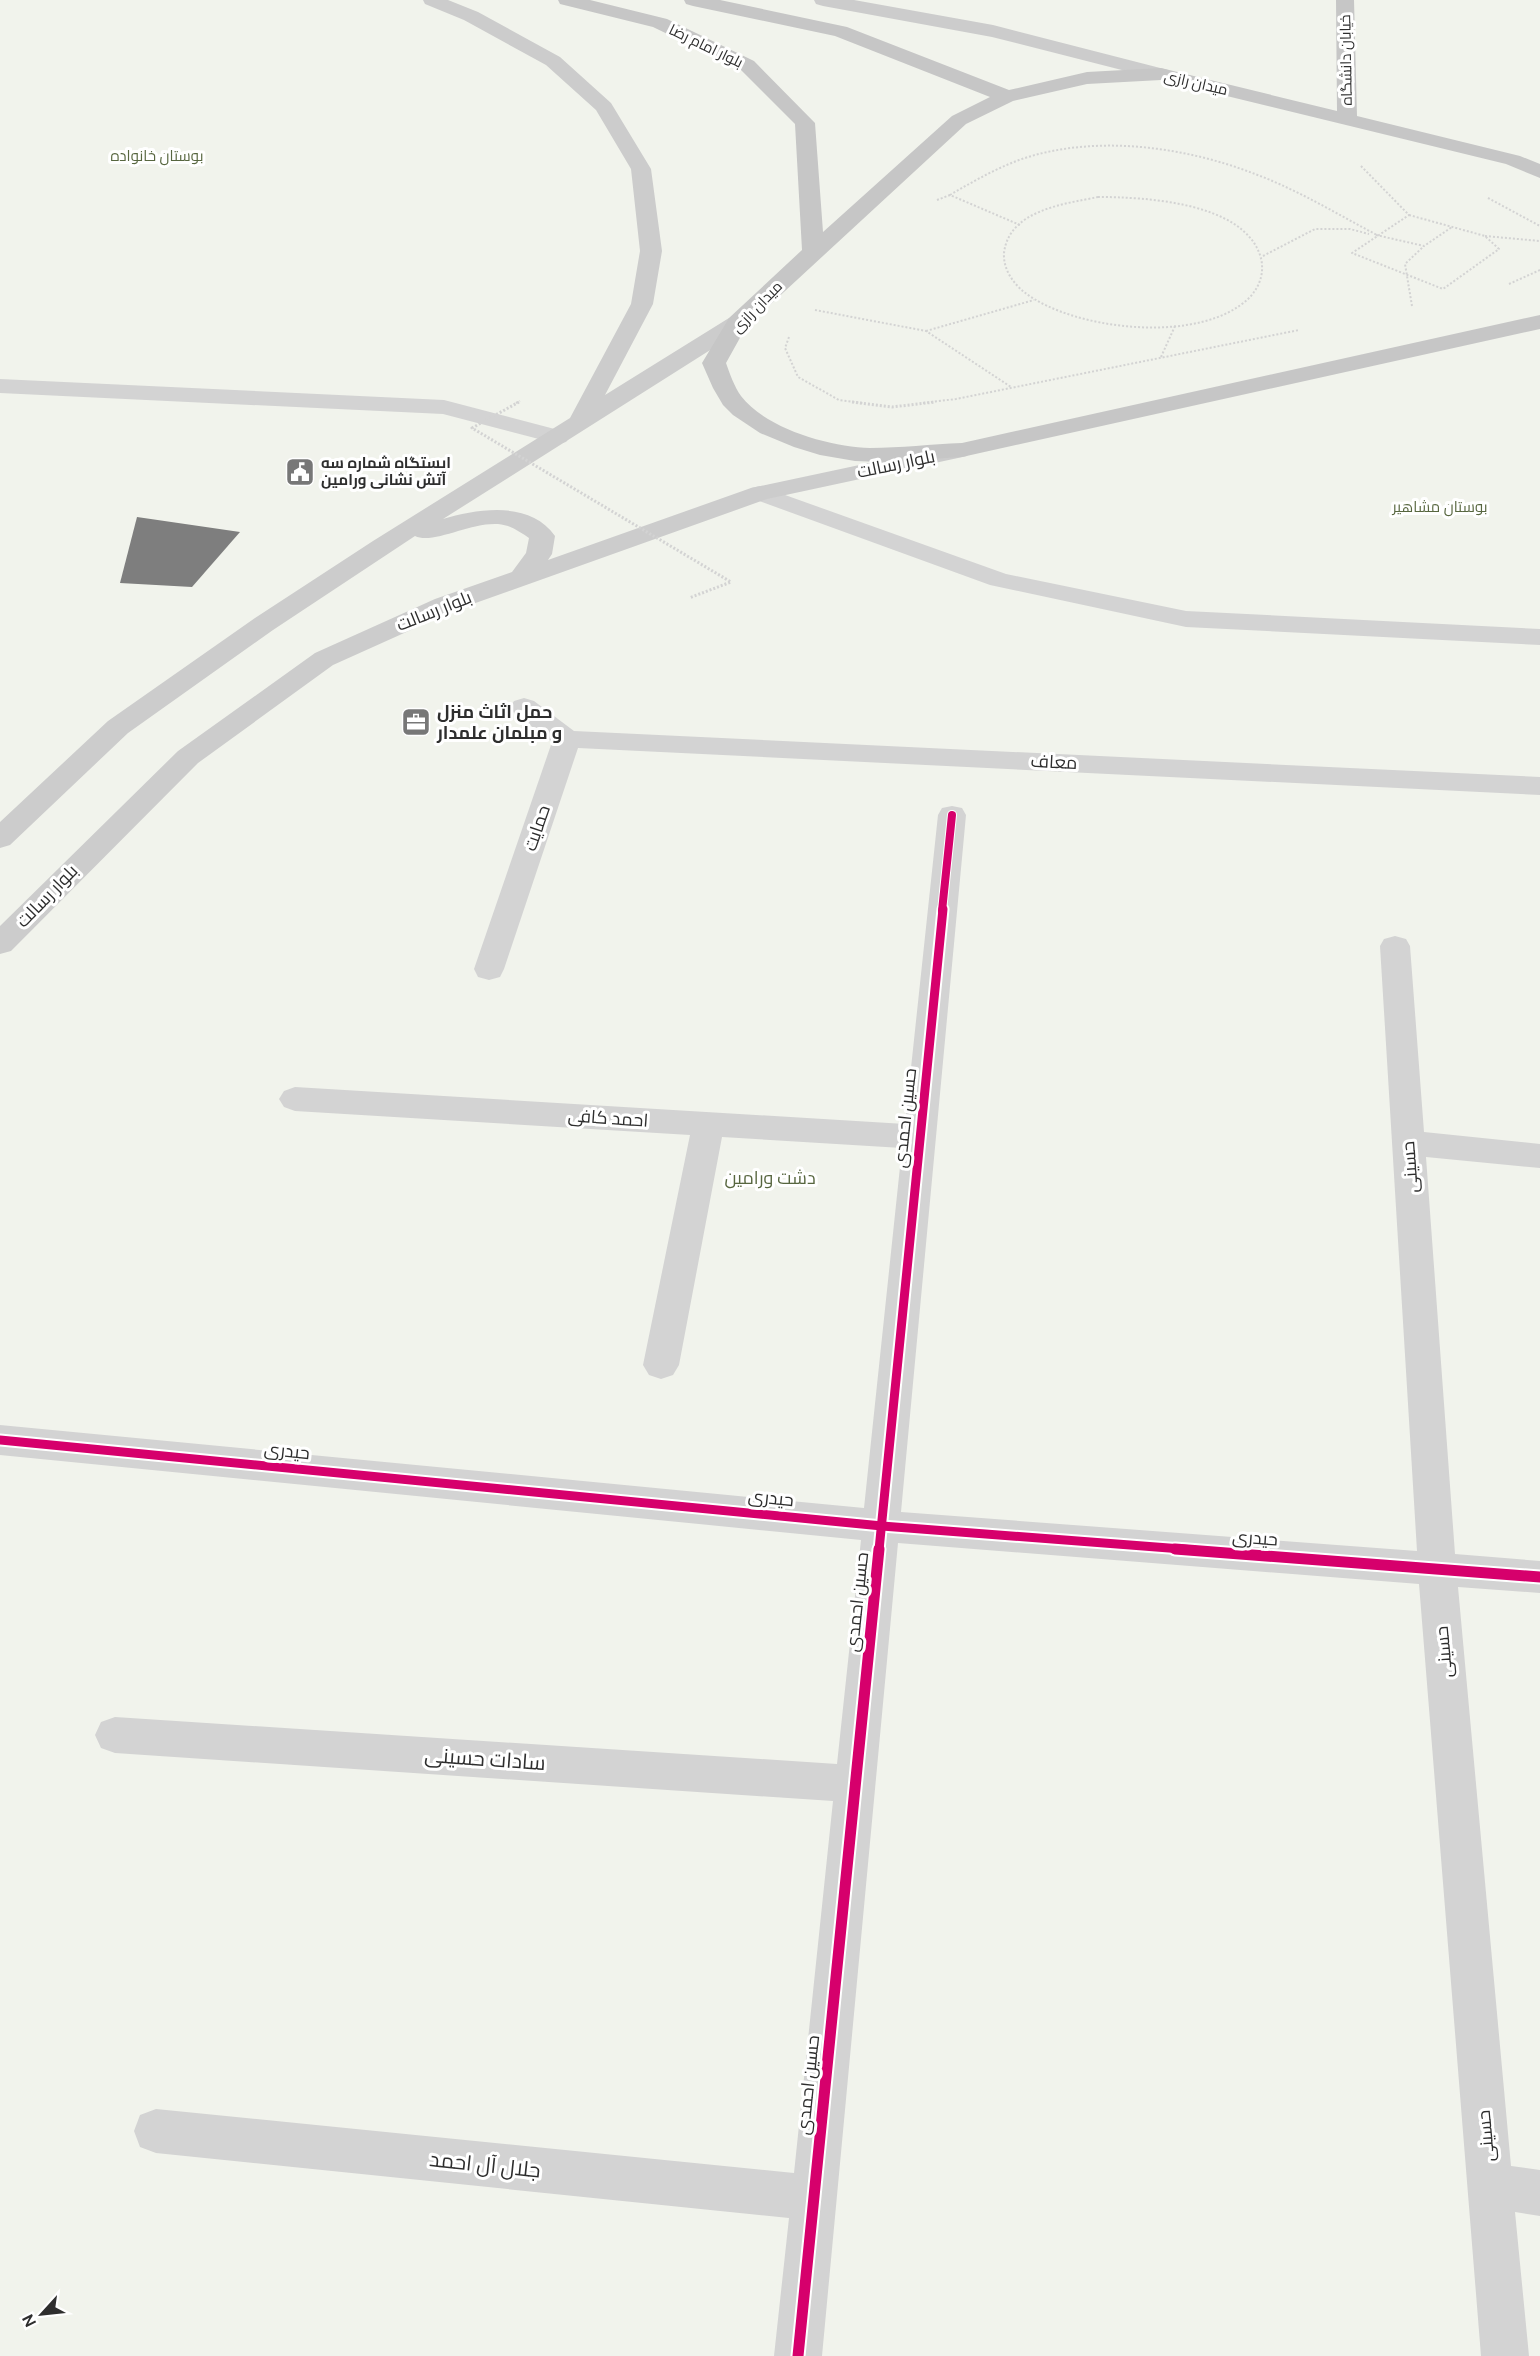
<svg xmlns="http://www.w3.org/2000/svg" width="1540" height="2356" viewBox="0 0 1540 2356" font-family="Ubuntu,Cairo,sans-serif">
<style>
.green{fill:#f1f3ec}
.building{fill:#7e7e7e}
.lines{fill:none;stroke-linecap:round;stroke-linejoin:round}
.path-far1{stroke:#d3d3d3;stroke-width:2;stroke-dasharray:2 2;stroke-linecap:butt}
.path{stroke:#d3d3d3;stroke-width:3;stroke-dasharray:2 2;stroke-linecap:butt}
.minor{fill:#d3d3d3;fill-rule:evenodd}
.secondary{fill:#ccc;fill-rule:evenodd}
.primary{fill:#c6c6c6;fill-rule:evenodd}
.path-bridge-far1{stroke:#d3d3d3;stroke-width:2;stroke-dasharray:2 2;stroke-linecap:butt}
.path-bridge{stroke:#d3d3d3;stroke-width:3;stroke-dasharray:2 2;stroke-linecap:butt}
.cycleway-far2-casing{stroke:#fff;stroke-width:10}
.cycleway-far1-casing{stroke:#fff;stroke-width:13}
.cycleway-casing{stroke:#fff;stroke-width:15}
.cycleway-far2{stroke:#d6006c;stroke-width:8}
.cycleway-far1{stroke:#d6006c;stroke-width:9}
.cycleway{stroke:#d6006c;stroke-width:11}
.labels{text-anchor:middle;stroke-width:6;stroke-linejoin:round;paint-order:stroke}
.far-street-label{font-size:15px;fill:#2e2e2e;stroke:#fff}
.far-park-label{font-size:15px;fill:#57663f;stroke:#fff}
.far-poi-label{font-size:15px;font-weight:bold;fill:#2e2e2e;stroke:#fff;text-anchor:start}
.street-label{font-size:18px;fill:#2e2e2e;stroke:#fff}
.poi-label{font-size:18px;font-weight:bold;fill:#2e2e2e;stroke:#fff;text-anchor:start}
.park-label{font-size:18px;fill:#57663f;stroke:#fff}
.near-street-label{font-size:21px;fill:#2e2e2e;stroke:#fff}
</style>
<rect width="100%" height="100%" fill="#fff"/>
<rect class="green" x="0" y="0" width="1540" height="2356"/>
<path class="building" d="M137,517l103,15 -48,55 -72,-4z"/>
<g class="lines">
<g class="path-far1">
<path d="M1361,166l48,49"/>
<path d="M950,195c22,-13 45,-26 69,-35 74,-26 164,-14 236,14 43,16 82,40 122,61"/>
<path d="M1098,197c46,0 144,5 162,58 5,15 1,30 -10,42 -47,48 -176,34 -226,-5 -11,-9 -21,-23 -20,-39 5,-43 60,-49 94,-56z"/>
<path d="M1488,198l52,28"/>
<path d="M937,200l13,-5 70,30"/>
<path d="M1409,215l76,21 14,13 -56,40 -91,-36z"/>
<path d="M1376,235l48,11 28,-19"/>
<path d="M1485,236l55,5"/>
<path d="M1263,256l52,-27h35l19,5"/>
<path d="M1509,284l31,-14"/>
<path d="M1412,306l-7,-42 19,-18"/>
<path d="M815,310l111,21 85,56"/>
<path d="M926,331l108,-31"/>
<path d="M789,337l-4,11 13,29 41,23 24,3"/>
<path d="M1161,357l14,-31"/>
<path d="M923,403l33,-4 343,-69"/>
</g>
<path class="path" d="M852,402l40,5 43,-5"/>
<g class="minor">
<path d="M0,379l444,21 122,32 4,5 -4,5 -8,2 -115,-30 -443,-21z"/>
<path d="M760,486l246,88 180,37 354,18v16l-354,-18 -196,-42 -239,-87 -3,-5 3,-5z"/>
<path d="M524,698l10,3 40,30 966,46v18l-962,-47 -74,221 -4,8 -11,3 -11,-3 -4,-8 78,-227 -38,-29 -4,-6 4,-6z"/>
<path d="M952,806l10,2 4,7 -65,697 516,39 -37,-605 4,-7 11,-3 11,3 4,7 14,186 116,12v24l-114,-11 29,397 85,7v32l-82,-6 53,579 29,4v46l-25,-4 14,144h-48l-62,-772 -521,-41 -76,813h-48l15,-138 -633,-65 -16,-6 -6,-16 6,-16 16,-6 638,64 39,-372 -718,-48 -14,-5 -6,-13 6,-13 14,-5 722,47 24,-224 -861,-85v-30l864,83 38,-360 -180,-11 -43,228 -6,10 -12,4 -12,-4 -6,-10 47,-230 -395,-24 -11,-4 -5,-8 5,-8 11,-4 610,37 33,-309 4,-7z"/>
</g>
<g class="secondary">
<path d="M423,0h25l30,12 82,45 51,46 40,66 11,82 -9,53 -48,91 124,-77 8,-2 8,2 3,5 -3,5 -302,191c35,-10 87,-19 112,17l-3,18 -4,6 203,-72 207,-44 9,2 3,5 -3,5 -9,2 -191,41 -314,112 -120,54 -135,98 -187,188 -11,3v-28l178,-175 137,-98 120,-54 77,-27 14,-19 3,-15c-6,-4 -13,-9 -21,-12 -29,-10 -73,20 -93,10l-142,94 -145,103 -118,112 -10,3v-26l108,-101 147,-103 118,-77 197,-123 61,-114 9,-53 -9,-82 -35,-59 -50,-45 -82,-45 -39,-16z"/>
<path d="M814,0h40l139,25 175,45 3,4 -3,4 -7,2 -169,-43 -169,-31 -7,-2z"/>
</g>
<path class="primary" d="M558,0h32l77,19 87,42 61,62 8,109 129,-116 38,-19 -155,-61 -142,-30 -7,-2 -2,-4h36l127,27 162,63 78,-18 74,-4 176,43 -1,-111h18l3,116 163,40 20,8v14l-34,-14 -345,-84 -74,4 -74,17 -47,23 -220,203 -20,36c4,11 8,23 15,33 25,33 90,51 129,52 31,0 61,-4 92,-5l578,-128v14l-578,128 -81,5 -26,-1 -35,-6 -26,-8 -34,-14 -27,-18 -10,-10 -10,-17 -11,-25 27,-45 73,-68 -7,-126 -55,-55 -87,-42 -93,-23z"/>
<path class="path-bridge-far1" d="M516,403l4,-2"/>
<path class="path-bridge" d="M519,402l-47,26 259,154 -42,16"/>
<g class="cycleway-far2-casing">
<path id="cycleway-far2" d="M942,911l10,-96"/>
</g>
<g class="cycleway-far1-casing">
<g id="cycleway-far1">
<path d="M0,1440l882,86 313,24"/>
<path d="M879,1550l64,-641"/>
</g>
</g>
<g class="cycleway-casing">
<g id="cycleway">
<path d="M1175,1549l365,28"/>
<path d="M798,2356l81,-807"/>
</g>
</g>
<use href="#cycleway-far2" class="cycleway-far2"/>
<use href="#cycleway-far1" class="cycleway-far1"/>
<use href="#cycleway" class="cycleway"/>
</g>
<defs>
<g id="civic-square" transform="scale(1.5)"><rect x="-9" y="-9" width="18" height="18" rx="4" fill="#777" stroke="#fff"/><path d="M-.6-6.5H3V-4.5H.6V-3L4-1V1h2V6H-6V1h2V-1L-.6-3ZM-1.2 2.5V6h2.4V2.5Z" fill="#fff"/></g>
<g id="office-square" transform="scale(1.5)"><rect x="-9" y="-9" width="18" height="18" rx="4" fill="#777" stroke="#fff"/><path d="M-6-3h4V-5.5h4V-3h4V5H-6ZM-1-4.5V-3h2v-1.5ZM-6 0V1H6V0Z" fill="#fff"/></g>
</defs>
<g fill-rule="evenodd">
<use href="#civic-square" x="300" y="472"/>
<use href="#office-square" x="416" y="722"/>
</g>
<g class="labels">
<g class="far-street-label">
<text transform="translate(706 46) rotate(26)" y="5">بلوار امام رضا</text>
<text transform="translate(1346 60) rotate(-91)" y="5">خیابان دانشگاه</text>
<text transform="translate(1196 83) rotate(13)" y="5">میدان رازی</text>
<text transform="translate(757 307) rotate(-46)" y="5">میدان رازی</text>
</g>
<g class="far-park-label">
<text x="157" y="161">بوستان خانواده</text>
<text x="1440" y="512">بوستان مشاهیر</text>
</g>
<g class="far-poi-label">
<text x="321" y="468">ایستگاه شماره سه<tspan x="321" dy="17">آتش نشانی ورامین</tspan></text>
</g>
<g class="street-label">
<text transform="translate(896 464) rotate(-12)" y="6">بلوار رسالت</text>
<text transform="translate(434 611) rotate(-22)" y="6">بلوار رسالت</text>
<text transform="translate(1054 762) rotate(3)" y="6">معاف</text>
<text transform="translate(537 828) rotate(-71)" y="6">حمایت</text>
<text transform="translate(47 896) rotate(-46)" y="6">بلوار رسالت</text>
<text transform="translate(608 1118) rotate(4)" y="6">احمد کافی</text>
<text transform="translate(905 1118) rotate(-84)" y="6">حسین احمدی</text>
<text transform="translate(1410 1167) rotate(-94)" y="6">حسینی</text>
<text transform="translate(287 1451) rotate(6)" y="6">حیدری</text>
<text transform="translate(771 1498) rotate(6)" y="6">حیدری</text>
<text transform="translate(1255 1538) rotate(4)" y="6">حیدری</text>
<text transform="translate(857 1602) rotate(-84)" y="6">حسین احمدی</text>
<text transform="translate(1444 1652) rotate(-95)" y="6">حسینی</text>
<text transform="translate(808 2085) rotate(-84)" y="6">حسین احمدی</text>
<text transform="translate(1486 2136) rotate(-95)" y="6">حسینی</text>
</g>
<g class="poi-label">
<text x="437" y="718">حمل اثاث منزل<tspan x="437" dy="21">و مبلمان علمدار</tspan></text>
</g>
<g class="park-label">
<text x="770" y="1184">دشت ورامین</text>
</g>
<g class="near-street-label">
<text transform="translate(485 1759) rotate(4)" y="7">سادات حسینی</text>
<text transform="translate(485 2165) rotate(6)" y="7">جلال آل احمد</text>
</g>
</g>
<g transform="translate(42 2314) rotate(243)" stroke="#ffffff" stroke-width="4.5" paint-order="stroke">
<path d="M0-4.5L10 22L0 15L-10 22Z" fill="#2e2e2e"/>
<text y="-9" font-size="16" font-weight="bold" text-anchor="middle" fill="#2e2e2e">N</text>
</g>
</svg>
